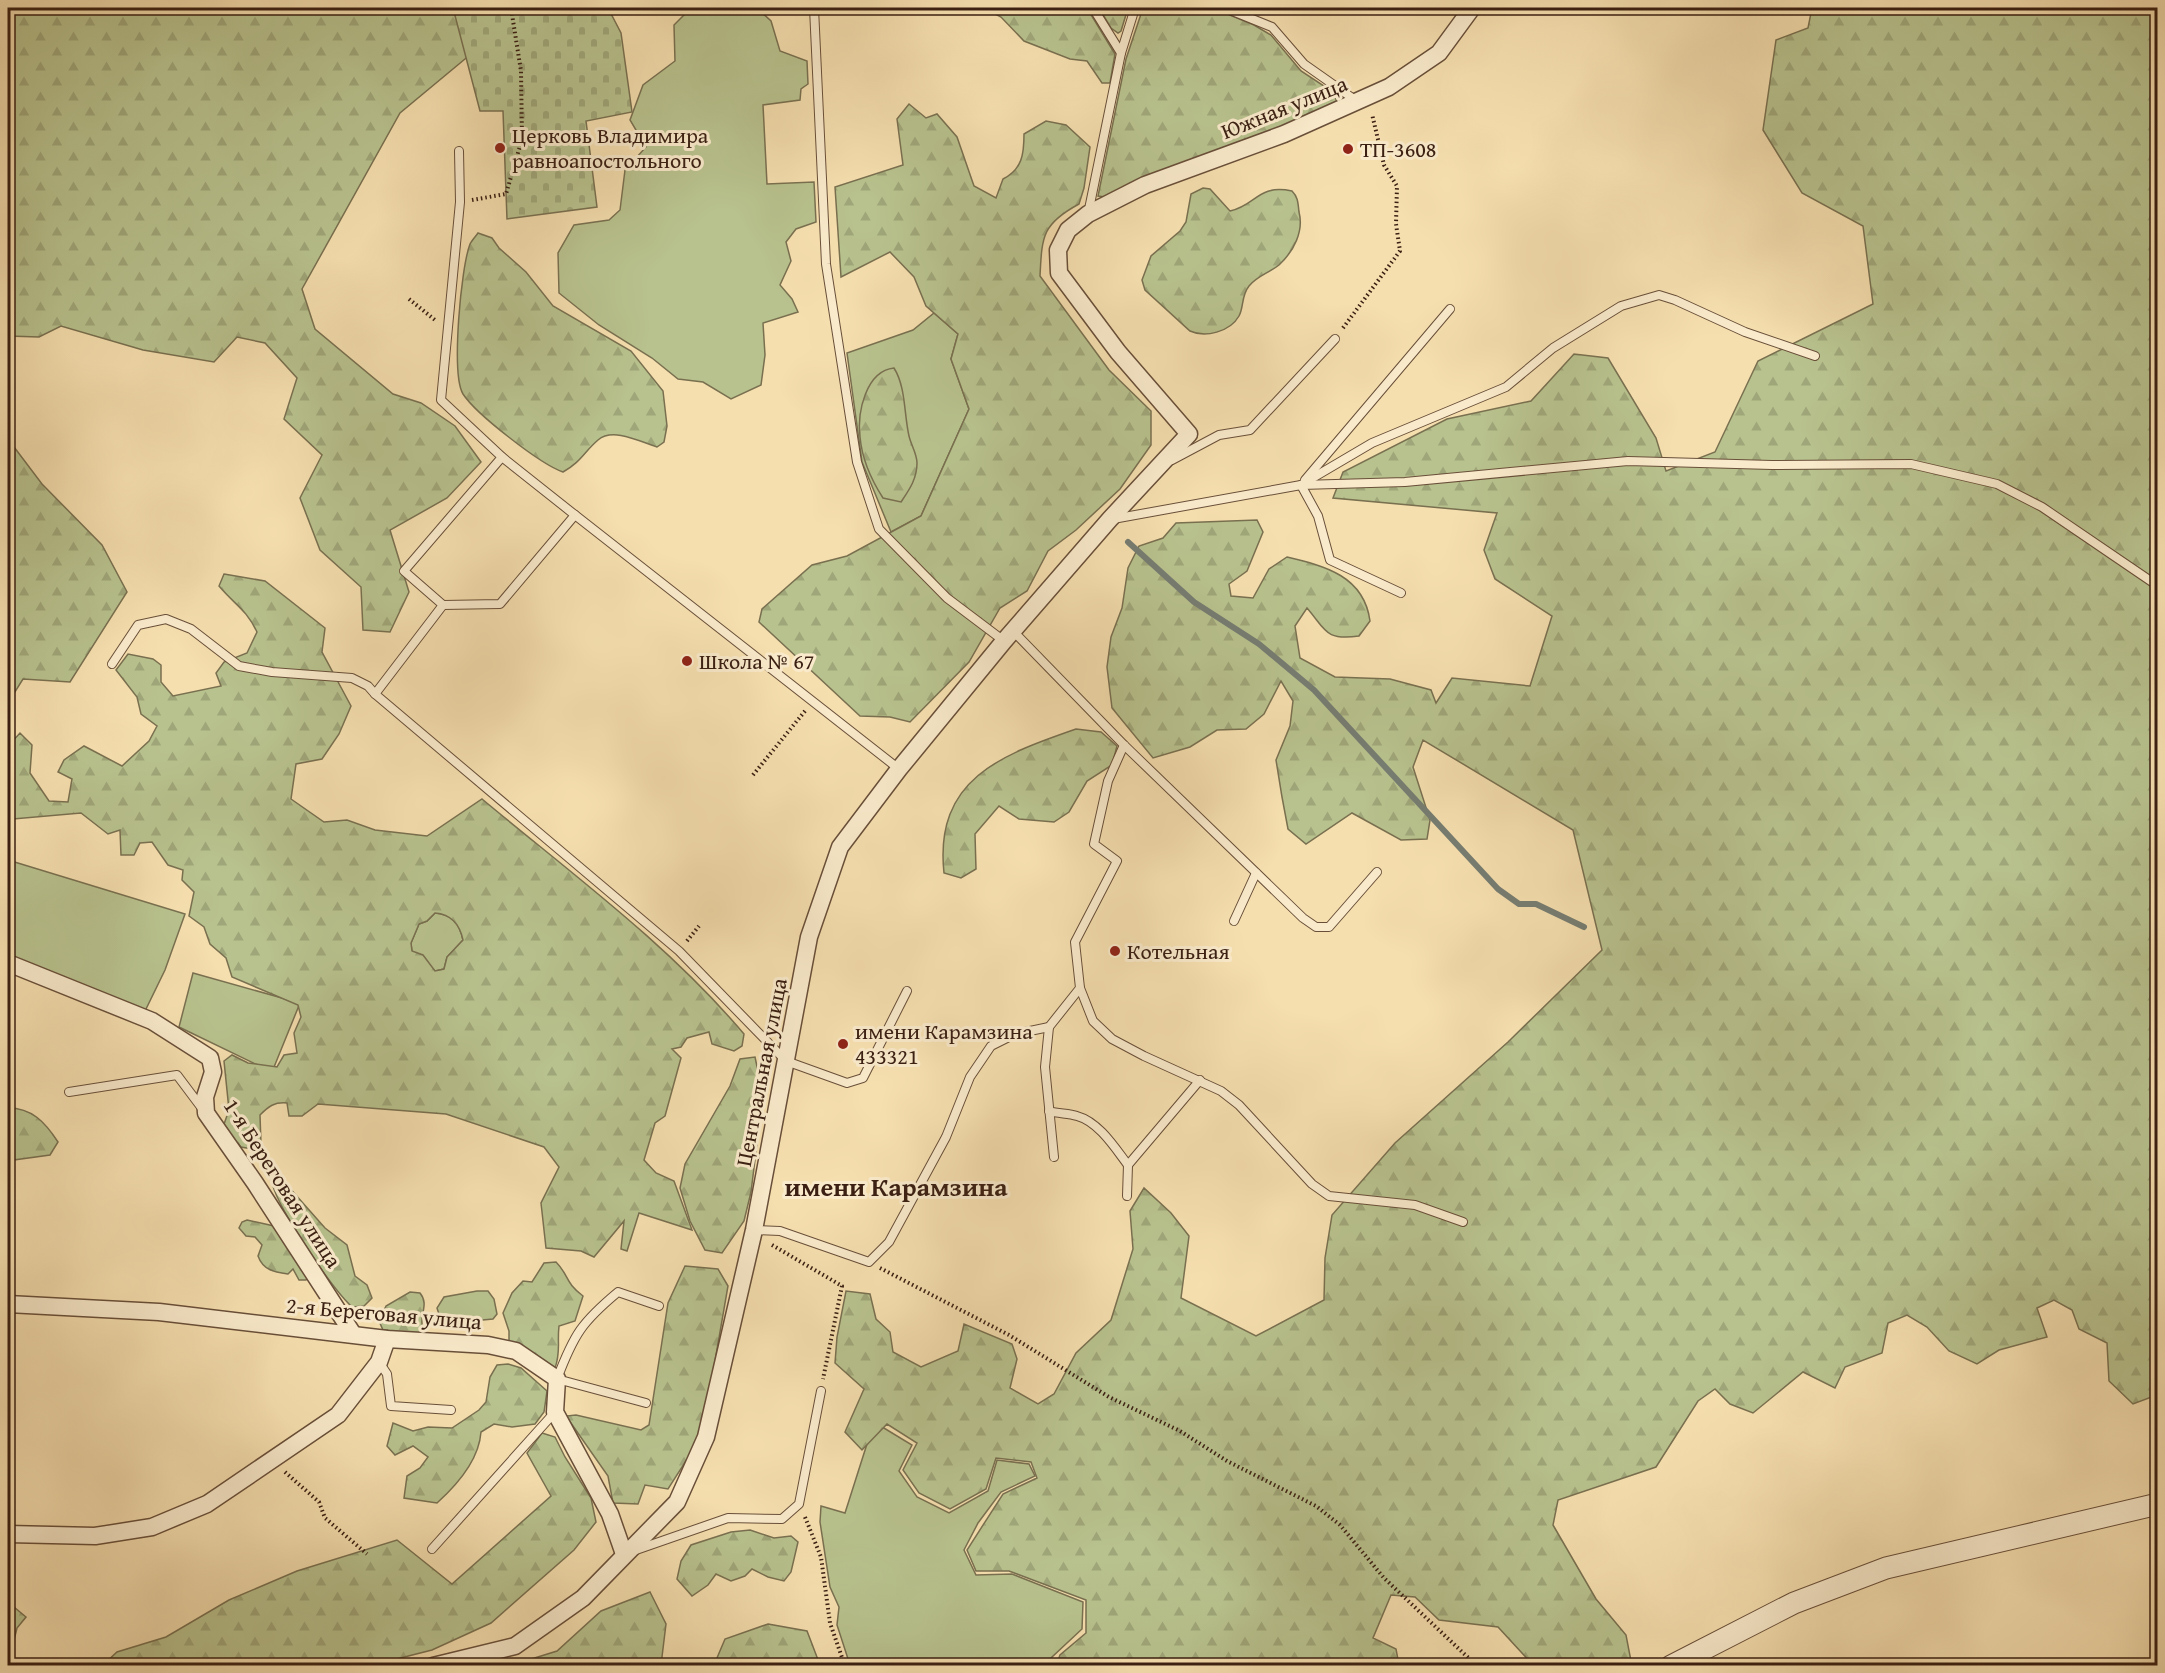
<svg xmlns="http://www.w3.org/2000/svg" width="2165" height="1673" viewBox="0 0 2165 1673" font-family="'Gentium Book Plus',serif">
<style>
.green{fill:#b8c28e;stroke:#797050;stroke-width:1.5}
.forest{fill:url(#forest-firs);stroke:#797050;stroke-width:1.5;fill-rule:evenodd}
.cemetery{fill:url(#cemetery-stones);stroke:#797050;stroke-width:1.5}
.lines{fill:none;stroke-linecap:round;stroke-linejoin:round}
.stream{stroke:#767d72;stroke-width:6}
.service-casing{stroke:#694f39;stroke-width:10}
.minor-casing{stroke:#694f39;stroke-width:19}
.tertiary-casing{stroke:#694f39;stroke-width:23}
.path{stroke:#3a1f12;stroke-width:4;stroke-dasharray:1.5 3;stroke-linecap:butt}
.service{stroke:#f9eacb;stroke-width:8}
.minor{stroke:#f9eacb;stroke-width:16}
.tertiary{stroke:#f9eacb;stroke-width:21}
.poi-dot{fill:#8f2418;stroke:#f9eacb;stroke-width:2}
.labels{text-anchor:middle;stroke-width:6;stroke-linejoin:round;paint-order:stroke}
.street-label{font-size:22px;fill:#3a1f12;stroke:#f9eacb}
.poi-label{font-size:22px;fill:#3a1f12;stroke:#f9eacb;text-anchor:start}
.quarter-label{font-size:26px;font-weight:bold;fill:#3a1f12;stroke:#f9eacb}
</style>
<defs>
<pattern id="forest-firs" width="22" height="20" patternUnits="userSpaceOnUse" patternTransform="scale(1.5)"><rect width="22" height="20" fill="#b8c28e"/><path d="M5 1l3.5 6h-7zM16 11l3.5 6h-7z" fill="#9fa679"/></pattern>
<pattern id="cemetery-stones" width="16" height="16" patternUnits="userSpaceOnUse" patternTransform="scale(1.5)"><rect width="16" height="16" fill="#b8c28e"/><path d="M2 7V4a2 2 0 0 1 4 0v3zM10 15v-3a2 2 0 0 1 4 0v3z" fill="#9fa679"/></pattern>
</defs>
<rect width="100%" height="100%" fill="#f6dfaf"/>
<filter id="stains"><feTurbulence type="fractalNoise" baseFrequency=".00333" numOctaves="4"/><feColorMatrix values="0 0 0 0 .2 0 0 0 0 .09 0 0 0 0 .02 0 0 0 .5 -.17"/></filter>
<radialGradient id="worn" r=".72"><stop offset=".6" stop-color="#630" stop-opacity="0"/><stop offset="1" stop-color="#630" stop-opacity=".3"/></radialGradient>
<g class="green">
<path d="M691,8h66l14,13 9,30 27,10 1,23 -7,5 -1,11 -37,5 4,79 47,-2 2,40 -20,7 -10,13 5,19 -11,24 12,14 6,13 -35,11 2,32 -4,30 -30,14 -28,-17 -25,-3 -26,-21 -53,-33 -40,-32 -1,-40 16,-28 35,-5 11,-10 5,-40 21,-23 -16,-27 13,-35 32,-24 -1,-36z"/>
<path d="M934,313l24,21 -7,25 18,50 -48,107 -30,16 -29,-70 -15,-109 66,-23z"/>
<path d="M8,860l177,54 -20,56 -20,41 -137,-55z"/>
<path d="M435,913c16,1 25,12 28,27l-16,17 -3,12 -9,2 -23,-19 -1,-9 8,-19 8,-3z"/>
<path d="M193,973l107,30 -28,69 -93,-45z"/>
<path d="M477,1291h11l6,8 3,15 -4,5 -43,4 -11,-9 -2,-6 7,-11z"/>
<path d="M874,1422l38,23 -13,26 18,26 32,16 39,-22 9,-31 32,4 6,12 -34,16 -23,31 -14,27 12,25 36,-1 71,28 -1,27 -31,29 -3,7h-198l-13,-40 2,-18 -9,-20 -10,-65 1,-16 24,7z"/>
</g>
<g class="forest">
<path d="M8,8h458l5,46 -71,59 -98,176 13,40 78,65 28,9 34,23 26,36 -34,36 -57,32 19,62 -19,40 -27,-2 -2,-43 -41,-37 -20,-52 22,-43 -38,-36 13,-41 -32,-35 -28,-6 -23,25 -71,-12 -82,-24 -22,11 -31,-1z"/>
<path d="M984,8h103l28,46 -5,29h-8l-15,-22 -17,-2 -46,-18 -23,-24z"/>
<path d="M1099,8h29l-7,23 -3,2 -7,-5z"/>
<path d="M1143,8h70l41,17 17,10 30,36 32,21 4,10 -6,6 -226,89 -7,-1 28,-137z"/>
<path d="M1812,8h345l1,1223 -4,10 4,10 -1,144 -24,9 -24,-23 -2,-38 -28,-14 -7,-19 -18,-10 -17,8 10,29 -48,13 -22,14 -28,-13 -22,-24 -20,-12 -19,8 -6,30 -37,14 -10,21 -32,-16 -50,41 -23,-9 -15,-15 -17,12 -42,66 -98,33 -5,25 43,74 30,36 5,26 -4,4h-94l-35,-38 -59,-7 -24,-23 -24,-2 -18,43 23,11 3,16 -343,1 4,-11 26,-22v-33l-77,-29h-33l-9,-21 36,-56 34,-16 -6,-16 -35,-4 -10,31 -36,20 -31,-16 -16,-23 14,-27 -30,-19 -25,26 -17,-18 19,-43 -29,-26 2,-26 9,-46 24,3 6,25 14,13 3,20 28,15 37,-16 6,-27 48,20 5,15 -7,29 28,16 16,-10 22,-41 35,-33 22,-71 -3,-38 14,-23 27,25 18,23 -8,62 75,38 68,-36 1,-42 7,-43 63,-72 113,-101 94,-92 -29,-120 -150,-90 -10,27 17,53 -3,19 -26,1 -49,-27 -46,31 -18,-15 -6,-32 -6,-37 14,-34 3,-25 -12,-20 -17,33 -18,15 -29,1 -27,17 -37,11 -41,-50 -5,-41 4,-30 11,-29 6,-40 11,-22 24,-8 13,-15 81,-3 6,12 -16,39 -18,13 2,12 22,2 16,-29 18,-12c38,9 77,19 83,64l-11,15c-34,5 -33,-6 -52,-28l-12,18 5,32 35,19 55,2 41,11 5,13 16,-25 78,8 22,-70 -57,-37 -11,-29 13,-37 -164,-15 10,-26 104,-53 84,-18 43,-47 34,4 48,80 10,33 49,-19 43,-91 115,-57 -10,-78 -61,-33 -39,-63 13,-90 32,-12z"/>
<path d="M909,104l17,14 11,-4 20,23 17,49 22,12 7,-19c19,-10 21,-24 21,-45l22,-13 20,4 24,22 -6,41 -5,16c-37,20 -37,32 -39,72l69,94 42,41v34l-31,44 -44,41 -28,21 -21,40 -27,17 -31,54 -59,60 -20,-5 -30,-1 -101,-94 3,-13 50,-44 35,-9 74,-40 48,-107 -18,-50 7,-25 -32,-28 -12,-29 -24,-25 -49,25 -6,-90 68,-22 -6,-46z"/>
<path d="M1203,188l7,1 20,22c27,-6 27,-27 62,-20 6,6 6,12 7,21 5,19 -5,39 -20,53 -10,8 -22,11 -30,21 -8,10 -5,21 -10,30 -9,16 -34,22 -49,15l-45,-41 -3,-10 9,-24 29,-25 6,-9 5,-28z"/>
<path d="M478,233l14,5 7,10 27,24 27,34 78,45 32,40 4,35 -3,16 -7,5c-16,-5 -44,-20 -59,-7 -14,12 -17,22 -35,32 -23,-8 -87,-58 -100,-78 -12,-20 -2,-127 7,-150 2,-4 6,-8 8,-11z"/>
<path d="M894,368c12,19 10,47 15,68 2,9 8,18 8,27 0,16 -8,27 -16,39l-18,-4c-11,-17 -21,-39 -23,-61 -3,-25 6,-66 34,-69z"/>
<path d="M8,439l34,45 60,61 25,47 -57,90 -47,-3 -15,24z"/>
<path d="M224,574l41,7 60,47 -3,24 29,54 -12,28 -17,25 -26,5 -5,35 33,23 23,-2 28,10 52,6 55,-37c90,75 186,145 262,235l-2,12 -8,5 -22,-7 -3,-12 -22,6 -6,9 -9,2 9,9 -16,58 -10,7 -11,37 12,13 18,8 18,49 -53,-17 -12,38 -6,-2 3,-28 -30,36 -13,-6 -35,-3 -5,-45 18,-36 -15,-20 -98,-33 -128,-10 -16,12h-13l-2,-13c-13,-1 -18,3 -27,12l1,29 -9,5 -11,-2 -18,-20 6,-17 -5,-49 8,-6 16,8 29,4 7,-12 13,-2 -3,-20 7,-16 -3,-12 -66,-28 -6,-19 -16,-14 -6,-17 -15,-11 5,-24 -12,-12 1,-10 -15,-5 -16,-23 -12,1 -6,12h-13l-1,-25 -12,4 -27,-21 -68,6 -5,-9v-64l12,-13 12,12 -2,28 19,28 19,1 4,-23 -14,-7 6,-12 20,-14 38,20 27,-25 8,-15 -16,-12 -4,-17 -21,-27 12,-16 25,5 8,6v17l12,14 48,-10 -5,-13 8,-11 23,-9 10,-21c-11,-23 -22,-27 -38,-46zM435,913c16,1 25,12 28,27l-16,17 -3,12 -9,2 -12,-16 -11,-4 -1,-8 8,-19 8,-3z"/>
<path d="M1076,729l25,3 16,14 -5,19 -25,16 -18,31 -15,10 -35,-3 -20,-13 -24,28 1,35 -15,9 -17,-5c-10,-94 57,-118 132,-144z"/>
<path d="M755,1057l8,38 -12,97 -7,29 -22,32 -17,-3 -15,-29 -10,-33 5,-24 45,-78 10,-27z"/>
<path d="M8,1108c24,0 37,14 50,34l-8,13 -36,5c-5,11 0,21 -6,33z"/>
<path d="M279,1176l46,52 22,17 8,31 12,9 5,13 -8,8 -12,1c-21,-20 -78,-103 -81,-129z"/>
<path d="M247,1220l27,6 35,49 -3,5h-7l-6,-11 -5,5c-14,-2 -25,-4 -30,-18l4,-11 -7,-8 -9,-1 -7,-8 3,-6z"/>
<path d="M556,1262c13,13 9,21 27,34l-8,25 -16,5c-2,17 2,26 -4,42l-46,-25v-12l-6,-18 9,-20 11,-12 9,1 12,-19z"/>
<path d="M685,1266l33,3 10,17 -26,150 -34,53 -23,-4 -7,19 -25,-1 -5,-27 -42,-60 10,-1 65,15 8,-5 19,-122z"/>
<path d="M410,1292l10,1c10,12 -2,23 3,36l-6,8 -34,-7 -4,-9 7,-15z"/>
<path d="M508,1364l13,4 26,23 -3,21 -9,12 -23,3 -18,-3 -13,8c-2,28 -24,53 -44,71l-33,-5 3,-22 13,-8 8,-11 -15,-11 -18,9 -8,-9 6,-23 20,8 15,-4 24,1 27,-18 7,-8 4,-25 7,-12z"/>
<path d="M542,1433l13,4 10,20 26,41 5,24 -22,28 -83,73 -59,27 -59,15h-270l14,-13 49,-15 63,-37 68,-29 100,-31 55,44 99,-88 -24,-43z"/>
<path d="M750,1530l24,8 17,-2 7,6 -7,30 -7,9 -16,-4 -16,-8 -7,7 -14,5 -15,-7 -8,11 -16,11 -15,-17 4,-18 10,-16 40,-13z"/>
<path d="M650,1592l16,32 -5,41h-149l45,-14 44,-40z"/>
<path d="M8,1602l18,15 -9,11 -7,28 8,9h-10z"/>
<path d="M768,1624l39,7 13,34h-106l11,-26z"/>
</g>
<path class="cemetery" d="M453,8h155l13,25 11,79 -46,9 11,86 -90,12 -4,-108h-23z"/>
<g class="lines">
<path class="stream" d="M1128,542l66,60 65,42 55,46 184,199 21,15h17l48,23"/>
<g class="service-casing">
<g id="service">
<path d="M814,8l12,256 31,198 22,67 68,69 57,43"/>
<path d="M1225,8l47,19 32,37 54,38"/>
<path d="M1121,53l14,-45"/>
<path d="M459,151l1,51 -19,198 61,57 73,58"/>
<path d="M1088,214l33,-161 -28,-45"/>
<path d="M1172,460l47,-25 31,-5 85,-91"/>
<path d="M1305,480l145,-171"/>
<path d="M1304,483l68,-40 134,-56 47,-39 68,-42 38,-11 16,5 70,32 70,24"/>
<path d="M1301,485l17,31 12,44 71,33"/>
<path d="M1113,519l188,-34 104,-3 223,-21 144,4 139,-1 86,20 45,23 116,79"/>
<path d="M443,605l-39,-34 98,-114"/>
<path d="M1013,631l111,114 179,173 13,9h13l48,-55"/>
<path d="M112,664l26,-39 28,-6 25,10 48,37 33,6 80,6 16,8 7,8"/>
<path d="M899,769l-324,-254 -75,89 -57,1 -68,89 304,257 107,110 61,22 16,-5 44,-87"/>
<path d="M1234,921l22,-48"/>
<path d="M1080,988l13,33 19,18 32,17 77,35 18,14 73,79 17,12 86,9 48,17"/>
<path d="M69,1092l108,-17 27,36"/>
<path d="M1049,1111c10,3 19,2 28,5 22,6 38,32 51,49"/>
<path d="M1054,1157l-9,-90 4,-40 31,-39 -5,-46 42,-81 -23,-17 14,-63 16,-36"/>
<path d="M1127,1196l1,-31 72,-85"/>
<path d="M754,1230l26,1 89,31 20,-20 57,-105 24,-60 21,-31 24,-12 34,-7"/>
<path d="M379,1362l8,12 4,32 60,4"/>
<path d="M646,1403l-89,-24c17,-45 25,-57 61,-87l41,14"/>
<path d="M432,1549l123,-137"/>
<path d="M636,1550l92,-32 54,1 17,-15 22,-113"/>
</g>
</g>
<g class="minor-casing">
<g id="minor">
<path d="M8,963l144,58 58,37 3,14 -8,25 1,16 49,70 98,151"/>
<path d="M8,1304l151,8 228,27 101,6 28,6 41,28 -2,33 55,102 14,40"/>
<path d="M8,1534l87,2 57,-9 55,-23 131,-89 41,-53 8,-23"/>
<path d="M433,1666l82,-20 68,-48 94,-96 29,-65 48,-207 55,-293 31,-90 59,-78 105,-128 106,-122 79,-85 -71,-82 -59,-79 -1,-23 10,-20 20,-16 57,-29 139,-51 105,-47 50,-34 33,-45"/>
</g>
</g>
<g class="tertiary-casing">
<path id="tertiary" d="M1671,1666l123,-63 92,-35 272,-64"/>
</g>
<g class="path">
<path d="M472,200l34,-6 16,-55 -1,-68 -10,-63"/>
<path d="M409,299l26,21"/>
<path d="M1343,328l57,-77 -4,-27 1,-38 -13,-21 -12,-51"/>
<path d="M753,775l52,-64"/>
<path d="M687,941l12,-15"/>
<path d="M772,1245l70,41 -19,93"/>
<path d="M880,1268l129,67 100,62 71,34 47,30 89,45 24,19 44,53 93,88"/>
<path d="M285,1472l34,30 6,16 42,36"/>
<path d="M805,1517l16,40 9,66 15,43"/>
</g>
<use href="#service" class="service"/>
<use href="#minor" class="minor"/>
<use href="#tertiary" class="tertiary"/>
</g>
<g class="poi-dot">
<circle cx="500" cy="148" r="6"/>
<circle cx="1348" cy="149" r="6"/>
<circle cx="687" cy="661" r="6"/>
<circle cx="1115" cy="951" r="6"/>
<circle cx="843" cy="1044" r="6"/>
</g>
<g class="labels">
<g class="street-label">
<text transform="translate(1284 107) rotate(-22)" y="8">Южная улица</text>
<text transform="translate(761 1072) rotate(-79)" y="8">Центральная улица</text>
<text transform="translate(283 1183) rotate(57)" y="8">1-я Береговая улица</text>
<text transform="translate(384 1313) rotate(5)" y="8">2-я Береговая улица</text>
</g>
<g class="poi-label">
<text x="512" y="143">Церковь Владимира<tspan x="512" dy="25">равноапостольного</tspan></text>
<text x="1360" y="157">ТП-3608</text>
<text x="699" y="669">Школа № 67</text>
<text x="1127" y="959">Котельная</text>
<text x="855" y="1039">имени Карамзина<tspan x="855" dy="25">433321</tspan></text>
</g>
<g class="quarter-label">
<text x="896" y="1196">имени Карамзина</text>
</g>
</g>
<rect width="2165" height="1673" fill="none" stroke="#f6dfaf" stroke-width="30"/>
<rect x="9" y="9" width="2147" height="1655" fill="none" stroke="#3a1f12" stroke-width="3"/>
<rect x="15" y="15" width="2135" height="1643" fill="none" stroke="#3a1f12" stroke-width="1.5"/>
<rect width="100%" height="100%" filter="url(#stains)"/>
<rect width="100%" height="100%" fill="url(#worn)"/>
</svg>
